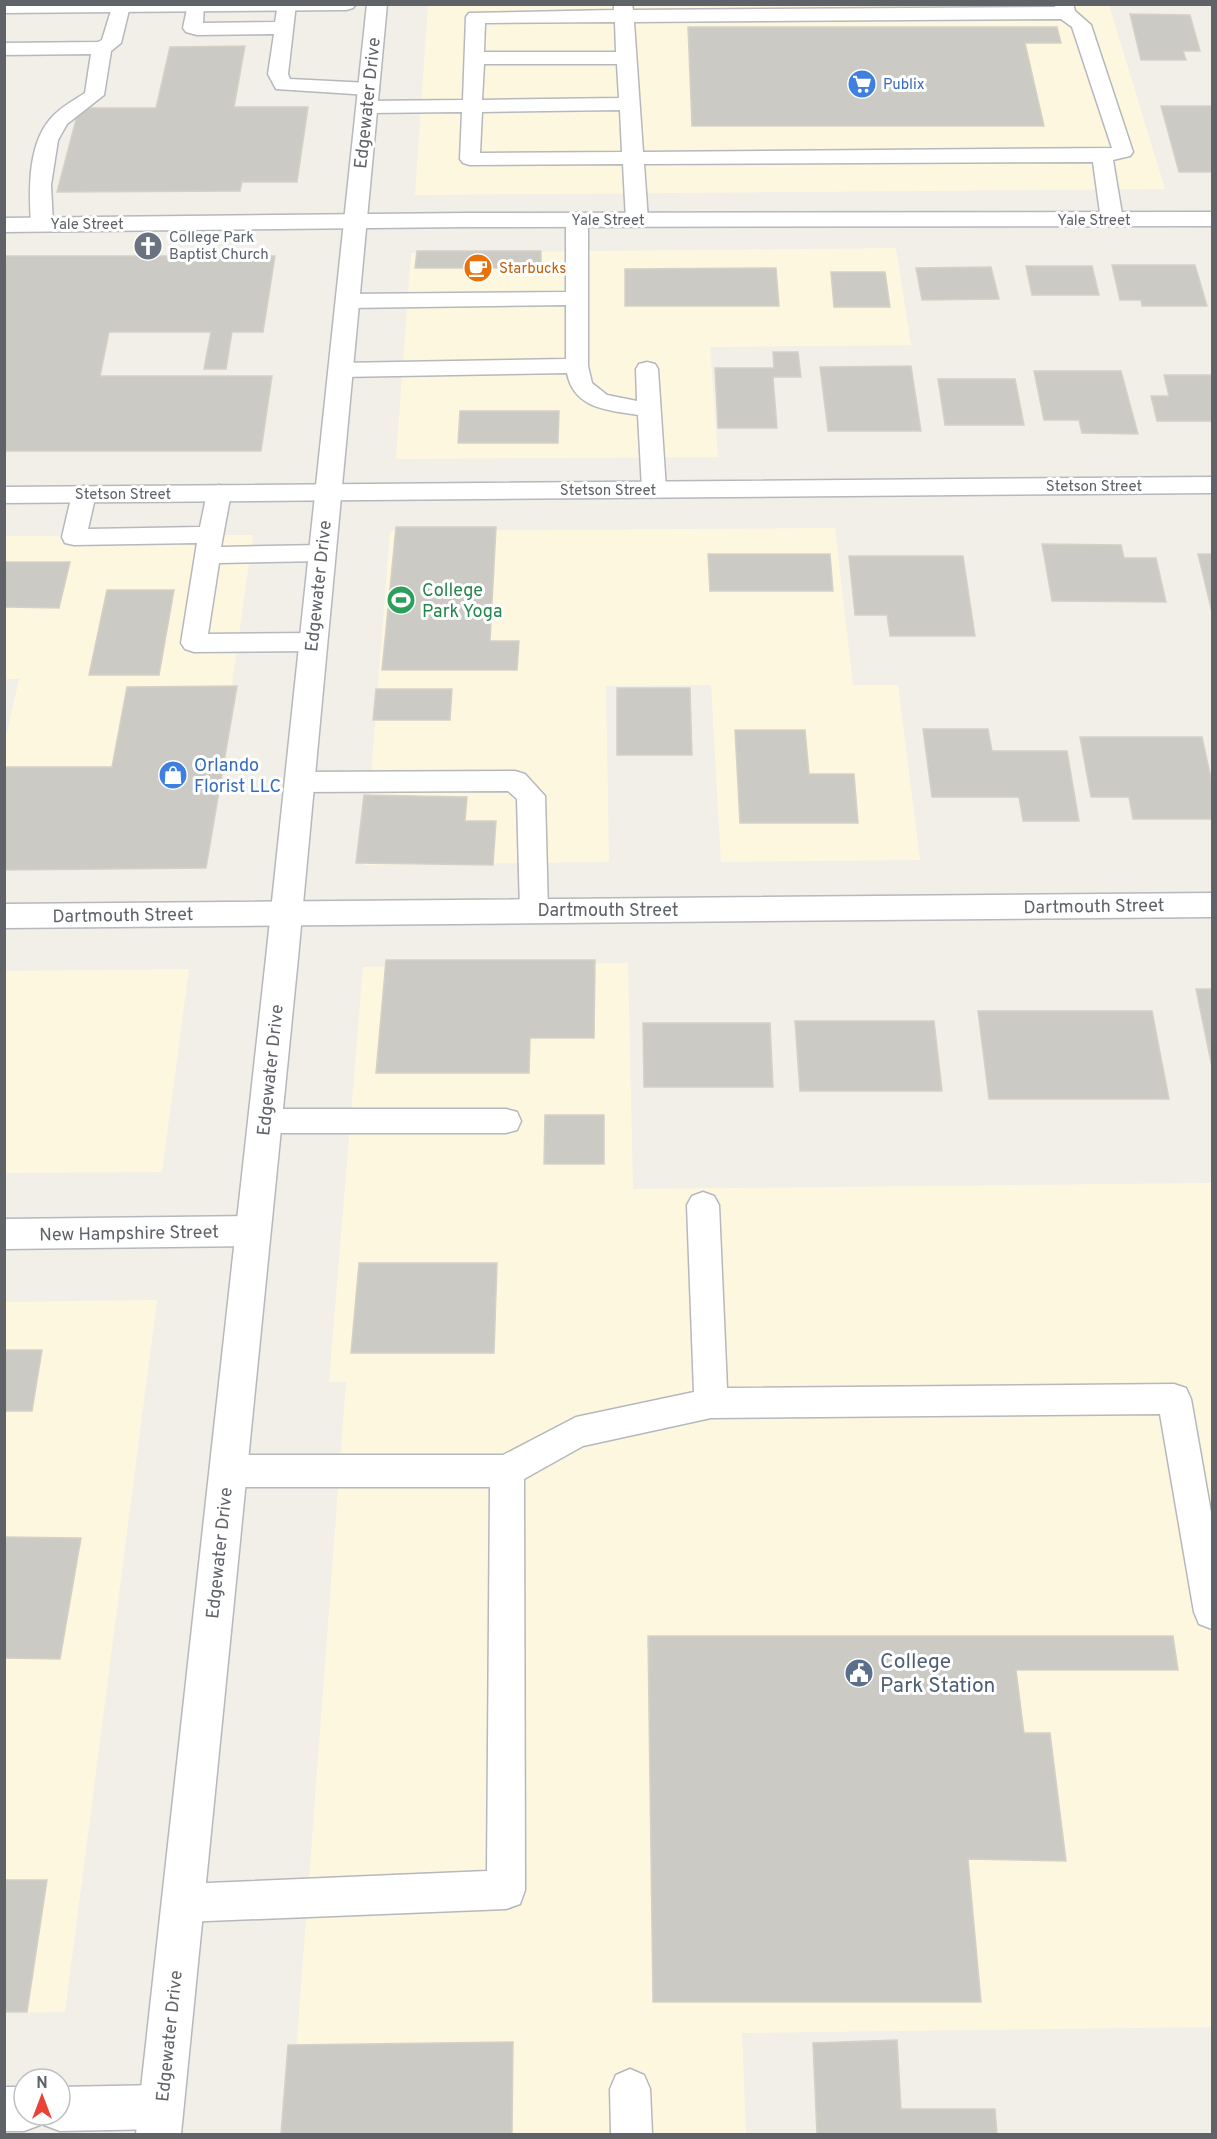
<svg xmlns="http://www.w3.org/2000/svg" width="1217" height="2139" viewBox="0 0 1217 2139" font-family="Overpass,sans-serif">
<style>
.commercial{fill:#fef7e0}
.building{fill:#cccac5;stroke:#d6d1c6;stroke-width:1.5}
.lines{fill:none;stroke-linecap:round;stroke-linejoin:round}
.service-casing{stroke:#b5b8bc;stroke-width:3}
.minor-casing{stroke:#b5b8bc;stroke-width:3}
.tertiary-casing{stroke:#b5b8bc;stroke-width:3}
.service{fill:#fff;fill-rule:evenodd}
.minor{fill:#fff;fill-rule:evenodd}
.tertiary{fill:#fff;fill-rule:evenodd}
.labels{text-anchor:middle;stroke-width:6;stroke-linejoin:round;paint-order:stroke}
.far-shop-label{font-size:15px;fill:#366cbe;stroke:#fff;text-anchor:start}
.far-street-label{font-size:15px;fill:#5f6368;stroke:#fff}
.far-worship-label{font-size:15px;fill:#5b616d;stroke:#fff;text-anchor:start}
.far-food-label{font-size:15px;fill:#c56008;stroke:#fff;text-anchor:start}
.street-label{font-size:18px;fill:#5f6368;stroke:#fff}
.leisure-label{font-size:18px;fill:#27864d;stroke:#fff;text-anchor:start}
.shop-label{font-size:18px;fill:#366cbe;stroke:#fff;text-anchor:start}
.near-service-label{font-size:21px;fill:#4e5e75;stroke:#fff;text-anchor:start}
</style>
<rect width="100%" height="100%" fill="#f1efe8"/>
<g class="commercial">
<path d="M428,4l681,1 56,184 -750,6z"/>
<path d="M896,248l15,97 -201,2 8,110 -322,2 15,-206z"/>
<path d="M835,528l18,157h45l22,175 -199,2 -10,-177 -105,1 3,176 -245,3 26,-334z"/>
<path d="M253,535l-47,333 -202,1 1,-127 14,-63h-14v-143z"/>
<path d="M628,963l5,226 579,-6v844l-470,6 4,101h-456l56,-752h-17l34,-415z"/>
<path d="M189,969l-27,203 -157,1v-202z"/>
<path d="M157,1300l-92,712 -60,1 -1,-711z"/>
</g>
<g class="building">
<path d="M1130,14l60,1 10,36h-17l3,9h-45z"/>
<path d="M688,27h369l4,16h-36l19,83h-352z"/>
<path d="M245,46l-11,61h74l-11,75h-55l-2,9 -183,1 22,-84h77l14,-61z"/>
<path d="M1161,106h51v66h-33z"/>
<path d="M417,251h124v17h-126z"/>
<path d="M4,256h271l-12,76h-31l-6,37h-22l7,-37h-102l-9,44h172l-11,75h-257z"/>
<path d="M1112,265h83l12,41h-65l-1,-6h-21z"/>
<path d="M1026,266h66l7,29h-67z"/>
<path d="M991,267l8,32 -77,1 -6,-32z"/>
<path d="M776,268l3,38h-154v-37z"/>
<path d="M831,272h54l5,35h-56z"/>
<path d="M773,352h25l3,25h-28l4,51h-59l-3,-60h59z"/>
<path d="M911,366l10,65h-93l-8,-64z"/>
<path d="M1034,371h87l17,63 -56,-1 -3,-13h-35z"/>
<path d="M1164,375h48v46h-55l-6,-25h18z"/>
<path d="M938,379h77l9,46h-79z"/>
<path d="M460,411h99l-1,32h-100z"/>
<path d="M396,527h100l-6,114h29l-2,29h-135z"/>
<path d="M1042,544l79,1 3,13h32l10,44 -114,-1z"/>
<path d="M708,554h122l3,37h-123z"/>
<path d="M1198,554h14v58z"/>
<path d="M849,556h114l12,80h-85l-3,-21h-32z"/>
<path d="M4,562h66l-11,46 -55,-1z"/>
<path d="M107,590h67l-15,85h-70z"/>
<path d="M237,686l-31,182 -202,2v-103h108l15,-80z"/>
<path d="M617,688h73l2,67h-75z"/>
<path d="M376,689h76l-2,31h-77z"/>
<path d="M923,729h65l4,22h75l12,70h-56l-4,-24h-87z"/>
<path d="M735,730h70l4,44h45l4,49h-118z"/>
<path d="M1080,737h122l10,46v36h-79l-4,-22h-38z"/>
<path d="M364,795l103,2 -2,24h31l-3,44 -137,-2z"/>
<path d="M386,960h209l-1,78h-64l-1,35h-153z"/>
<path d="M1196,989h16v78z"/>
<path d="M978,1011h174l17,88h-180z"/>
<path d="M795,1021h139l8,70h-142z"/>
<path d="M643,1023h127l3,64h-129z"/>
<path d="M545,1115h59v49h-60z"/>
<path d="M359,1263h138l-3,90h-143z"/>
<path d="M4,1350h38l-10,61h-28z"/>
<path d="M4,1537l77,1 -21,121 -56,-1z"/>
<path d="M648,1636h525l5,34h-162l8,63h26l16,128 -98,-2 13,143h-328z"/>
<path d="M4,1880h43l-20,132h-23z"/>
<path d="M897,2040l4,69h94l2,25h-180l-4,-91z"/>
<path d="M513,2042l-1,92h-231l7,-89z"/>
</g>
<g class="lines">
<g class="service-casing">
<g id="service">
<path d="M113,4l17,2 -9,37 -10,8 -7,44 -37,29 -9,16 -7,45 2,39 -4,4 -7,2 -7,-2 -4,-4c-2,-34 -4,-83 23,-109 9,-9 20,-15 31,-22l6,-39 -87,1v-12l94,-1 4,-2z"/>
<path d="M188,4h16l-1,19 72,-1 3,-18h18l-8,70 2,5 79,4 7,2 3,4 -3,4 -7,2 -93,-6 -8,-15 6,-40 -77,1 -11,-3 -3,-4z"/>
<path d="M614,4h18l1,6 422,-3 -1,-3h19l2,7 16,14 42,127 -3,4 -17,4 10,60 -4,4 -7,2 -7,-2 -4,-4 -8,-58 -449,2 4,56 -4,4 -7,2 -7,-2 -4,-4 -3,-56 -153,1 -7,-2 -3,-4 2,-47 -95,1 -7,-2 -3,-4 3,-4 7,-2 96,-1 3,-83 3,-4 145,-3zM1061,19l11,8 40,121 -469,4 -9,-130zM615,22l1,30h-132l1,-29zM484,64h133l2,34 -137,2zM620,110l2,42 -142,1 2,-41z"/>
<path d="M577,214l7,2 4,4v146l4,17 15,12 30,6 -1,-32 3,-5 8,-2 8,2 3,5 8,120 -4,5 -8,3 -8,-3 -4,-5 -4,-74c-30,-5 -64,-6 -71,-42l-227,4 -8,-2 -3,-5 3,-5 8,-2 226,-4v-54l-219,3 -8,-2 -3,-5 3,-5 8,-2 219,-2v-72l4,-4z"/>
<path d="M219,485l8,3 4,5 -10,54 101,-2 9,2 3,6 -3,6 -9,2 -103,2 -11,71 105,-1 9,3 4,6 -4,6 -9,3 -119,1 -9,-3 -4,-6 16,-100 -123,2 -9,-2 -3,-6 10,-43 4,-5 8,-3 8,3 4,5 -8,35 112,-2 7,-34 4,-5z"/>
<path d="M515,771l10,3 20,22 3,115 -4,8 -10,3 -10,-3 -4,-8 -3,-112 -9,-8 -209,1 -10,-3 -3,-7 3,-7 10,-3z"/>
<path d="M265,1109h241l11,3 4,9 -4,9 -11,3h-241l-11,-3 -4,-9 4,-9z"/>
<path d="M703,1192l11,4 5,9 8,183 447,-4 12,4 5,11 21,119v111l-13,-5 -5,-12 -34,-198 -449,4 -128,28 -59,33 1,411 -5,14 -14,5 -323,13 -14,-5 -5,-14 5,-14 14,-5 304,-13 3,-384h-262l-12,-5 -5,-11 5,-11 12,-5h275l73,-38 118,-25 -7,-187 5,-9z"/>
<path d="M630,2069l14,6 6,14 2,45h-41l-1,-45 6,-14z"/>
</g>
</g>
<g class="minor-casing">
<g id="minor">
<path d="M4,4h352l-3,4 -7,2 -342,3z"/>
<path d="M1212,212v14l-746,1 -462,5v-14l462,-5z"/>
<path d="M1212,477v16l-1208,10v-16z"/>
<path d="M1212,893v24l-1208,11v-24z"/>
<path d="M253,1216l12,5 5,10 -5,10 -12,5 -249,3v-30z"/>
<path d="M161,2085l16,6 6,16 -6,16 -16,6 -101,2 -16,-6 -2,-5 -2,5 -16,6h-20v-44h20v28h36v-28z"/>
</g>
</g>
<g class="tertiary-casing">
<path id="tertiary" d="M367,4h20l-89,954 -117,1176h-45l130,-1176z"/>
</g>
<use href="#service" class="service"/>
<use href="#minor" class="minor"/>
<use href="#tertiary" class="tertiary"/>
</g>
<defs>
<g id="supermarket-disc" transform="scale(1.5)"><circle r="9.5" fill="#3f7fe0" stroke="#fff"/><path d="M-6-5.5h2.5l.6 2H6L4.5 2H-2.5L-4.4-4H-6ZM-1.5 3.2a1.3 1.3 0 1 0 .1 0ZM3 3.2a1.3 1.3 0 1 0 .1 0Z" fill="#fff"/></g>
<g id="church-disc" transform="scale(1.5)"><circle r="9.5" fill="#6b7280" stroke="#fff"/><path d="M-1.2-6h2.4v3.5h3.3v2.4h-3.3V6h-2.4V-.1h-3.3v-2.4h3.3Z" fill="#fff"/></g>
<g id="cafe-disc" transform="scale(1.5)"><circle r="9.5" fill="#e8710a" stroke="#fff"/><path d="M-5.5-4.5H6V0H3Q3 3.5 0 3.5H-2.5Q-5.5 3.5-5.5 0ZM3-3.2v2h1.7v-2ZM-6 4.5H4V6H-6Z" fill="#fff"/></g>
<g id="stadium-disc" transform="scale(1.5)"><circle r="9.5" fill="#2e9e5b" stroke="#fff"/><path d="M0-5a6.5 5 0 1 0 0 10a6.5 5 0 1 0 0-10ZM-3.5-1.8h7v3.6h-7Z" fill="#fff"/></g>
<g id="shop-disc" transform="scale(1.5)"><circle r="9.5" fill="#3f7fe0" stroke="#fff"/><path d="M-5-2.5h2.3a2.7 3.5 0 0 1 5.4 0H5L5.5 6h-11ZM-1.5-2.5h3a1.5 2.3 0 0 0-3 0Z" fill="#fff"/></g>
<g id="civic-disc" transform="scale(1.5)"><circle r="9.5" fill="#5c6f8a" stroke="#fff"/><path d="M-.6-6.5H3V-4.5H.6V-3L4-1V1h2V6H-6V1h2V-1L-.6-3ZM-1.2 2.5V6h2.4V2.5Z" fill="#fff"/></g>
</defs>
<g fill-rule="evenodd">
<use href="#supermarket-disc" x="862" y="84"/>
<use href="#church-disc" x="148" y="246"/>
<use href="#cafe-disc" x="478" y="268"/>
<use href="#stadium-disc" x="401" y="600"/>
<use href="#shop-disc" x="173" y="775"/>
<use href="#civic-disc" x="859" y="1673"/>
</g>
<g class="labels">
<g class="far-shop-label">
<text x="883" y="89">Publix</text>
</g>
<g class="far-street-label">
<text x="608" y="225">Yale Street</text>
<text x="1094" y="225">Yale Street</text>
<text x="87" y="229">Yale Street</text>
<text x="1094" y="491">Stetson Street</text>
<text x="608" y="495">Stetson Street</text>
<text x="123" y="499">Stetson Street</text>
</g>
<g class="far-worship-label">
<text x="169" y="242">College Park<tspan x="169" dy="17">Baptist Church</tspan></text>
</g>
<g class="far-food-label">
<text x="499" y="273">Starbucks</text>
</g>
<g class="street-label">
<text transform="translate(367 103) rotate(-84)" y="6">Edgewater Drive</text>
<text transform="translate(318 586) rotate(-84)" y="6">Edgewater Drive</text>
<text transform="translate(1094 906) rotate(-1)" y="6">Dartmouth Street</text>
<text x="608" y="916">Dartmouth Street</text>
<text transform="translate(123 915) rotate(-1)" y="6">Dartmouth Street</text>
<text transform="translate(270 1070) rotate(-84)" y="6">Edgewater Drive</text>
<text transform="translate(129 1233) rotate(-1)" y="6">New Hampshire Street</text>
<text transform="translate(219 1553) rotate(-84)" y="6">Edgewater Drive</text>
<text transform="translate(169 2036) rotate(-84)" y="6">Edgewater Drive</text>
</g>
<g class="leisure-label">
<text x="422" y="596">College<tspan x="422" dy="21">Park Yoga</tspan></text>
</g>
<g class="shop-label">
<text x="194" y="771">Orlando<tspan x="194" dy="21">Florist LLC</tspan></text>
</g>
<g class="near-service-label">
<text x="880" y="1668">College<tspan x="880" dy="24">Park Station</tspan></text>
</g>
</g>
<rect width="1217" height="2139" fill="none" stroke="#5f6368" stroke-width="12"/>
<g transform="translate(42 2097)"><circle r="28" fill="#ffffff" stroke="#bfc1c3" stroke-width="1.5"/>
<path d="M0-4.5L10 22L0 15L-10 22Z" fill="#ea4335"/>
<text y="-9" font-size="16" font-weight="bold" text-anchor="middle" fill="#5f6368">N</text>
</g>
</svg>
